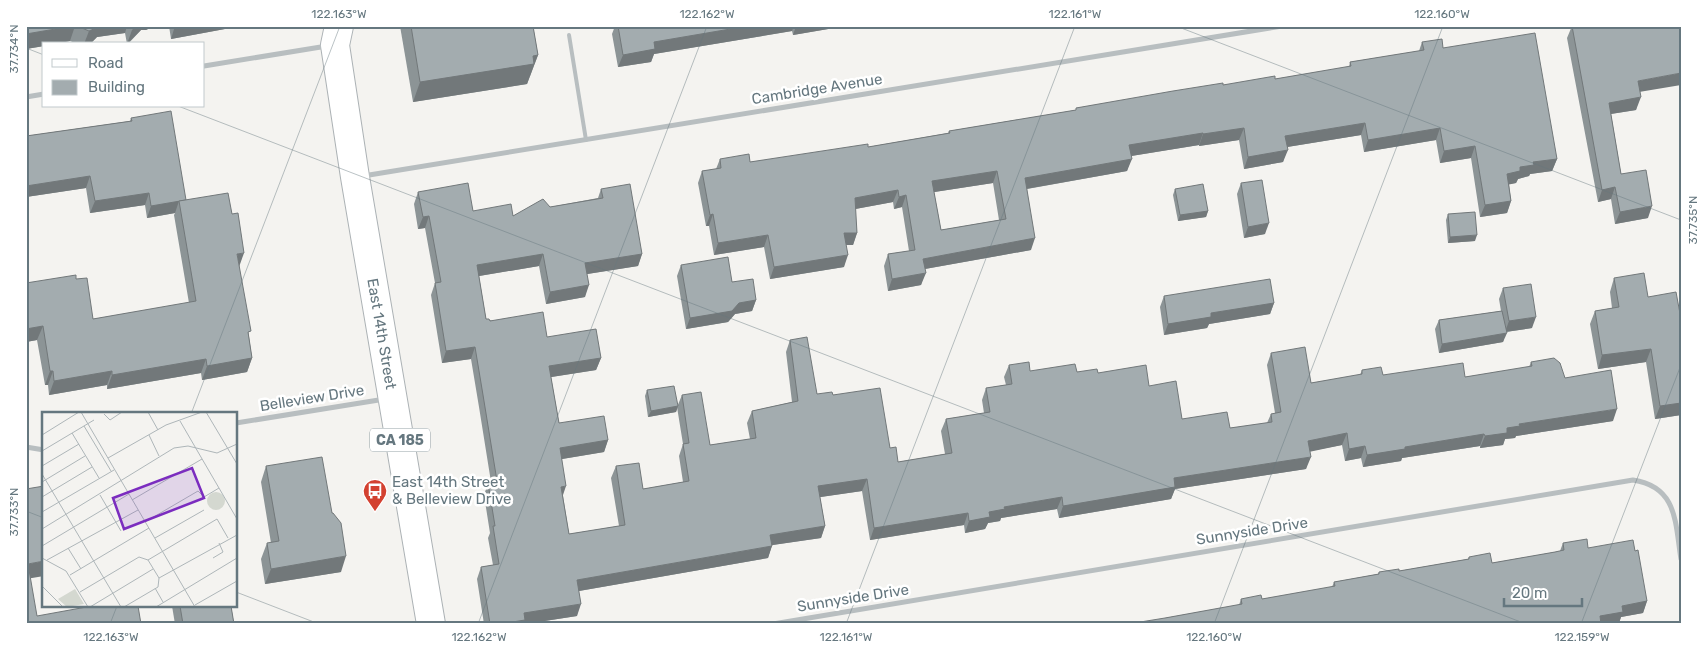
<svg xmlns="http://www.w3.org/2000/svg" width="1707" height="650" viewBox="0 0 1707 650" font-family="Rubik,sans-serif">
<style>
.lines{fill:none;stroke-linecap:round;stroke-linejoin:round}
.primary-casing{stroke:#acb2b5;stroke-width:30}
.lane{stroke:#b8bec0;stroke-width:4}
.street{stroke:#b8bec0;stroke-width:5}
.primary{stroke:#fff;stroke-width:28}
.wall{fill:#8c9496;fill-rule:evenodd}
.shaded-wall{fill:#72787a}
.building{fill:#a3acaf;stroke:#72787a;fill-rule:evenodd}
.ticks{fill:none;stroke:#65777f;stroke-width:1;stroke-opacity:0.45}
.labels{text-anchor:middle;stroke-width:5;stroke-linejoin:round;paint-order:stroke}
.shield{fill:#fff;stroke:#93a0a5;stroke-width:1}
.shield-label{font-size:14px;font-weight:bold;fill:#65777f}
.street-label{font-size:15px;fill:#65777f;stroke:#fff}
.poi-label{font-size:15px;fill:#65777f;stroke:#fff;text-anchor:start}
.inset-road{fill:none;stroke:#aeb6b9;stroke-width:1}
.view{fill:#7b2cbf;fill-opacity:0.15;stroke:#7b2cbf;stroke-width:2.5}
.inset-edge{fill:none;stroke:#65777f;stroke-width:2.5}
.neatline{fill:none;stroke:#65777f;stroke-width:2}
.ticks-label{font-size:12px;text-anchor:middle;fill:#65777f}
</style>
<rect width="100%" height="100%" fill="#f4f3f0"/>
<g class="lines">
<g class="primary-casing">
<g id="primary">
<path id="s1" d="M339,26l-4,19 20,132 76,447"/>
</g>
</g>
<path class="lane" d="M569,35l17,105"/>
<g class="street">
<path d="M204,66l123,-20"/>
<path d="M26,97l18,-3"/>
<path d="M363,176l919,-150"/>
<path d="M236,423l149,-24"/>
<path d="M26,447l18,3"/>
<path d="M773,624l860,-144c45,7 42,43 48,79"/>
</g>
<use href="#primary" class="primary"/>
</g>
<g class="wall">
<path d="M26,26h128l-8,4h-5l-13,14h-1l-2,-11 -28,4 -7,7h-13l-7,-3 -15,3h-11v2l-18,3z"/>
<path d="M169,26h72l-70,13z"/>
<path d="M400,26h133l5,29 -11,29 -114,18z"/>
<path d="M615,26h219v2l-41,7 -1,-4 -138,23 -3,8 -33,5 -6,-33z"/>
<path d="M1572,26l68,66 -4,18 -25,4 10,60 27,44 -33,6 -4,-25 -13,3 -31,-164z"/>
<path d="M1422,42l21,6 114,111 -5,12 -22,3 -1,2 -11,3 -2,4 -7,1 2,17 -4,12 -27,4 -9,-59 -31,5 -4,-23 -72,12 -3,-17 -74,12 -4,15 -39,7 -5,-29 -40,6v-1l-68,11 -4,15 -100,18 4,61 -106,19 -4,16 -33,6 -4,-25 4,-12 21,-3 -7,-44 -8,2 -1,-7 -38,7 2,24 -4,12h-7l-2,22 -74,12 -6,-32 -50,8 -5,-29h-3l-8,-43 4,-12 14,-2 4,-10 30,3 118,-15 80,-14 1,-2 127,-21v-2l147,-23 52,-6 74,-12 1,-5 69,-11zM993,183l6,37 -58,10 -7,-38z"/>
<path d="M131,118l55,82 53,66 13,92 -5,14 -45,8 -1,-7 -94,16v-4l-58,10 -1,-10h-3l-8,-45 -11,2v-59l50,-4 17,40 96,-16 -15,-88 1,-2 -28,5 -2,-13 -55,8 -4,-25 -60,9v-61l104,-15z"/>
<path d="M1241,183l24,51 -21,4 -7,-44z"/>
<path d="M601,189l41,65 -4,12 -51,8 -2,23 -39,7 -7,-38 -60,10 7,43 61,18 54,21 -5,12 -45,7 8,46 49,17 -4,12 -42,7 1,37 6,38 50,-8 -8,-48 5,-12 27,23 40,-7 -4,-26 4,-12 -6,-37 5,-12 28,50 40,-6 -3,-16 5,-12 40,-9 -6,-50 4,-12 27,54 16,1 57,53 8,14 47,-8 -4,-23 5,-12 38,-6 -2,-13 4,-12 20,-3 -2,-8 5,-12 21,6 68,2 51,13 33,33 48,9 37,-5 4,-9 4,-1 -8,-48 4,-12 40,30 49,-8 2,-5 21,5 82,2 64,-10 2,-5 34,16 48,43 -97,15 -1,2 -10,1 -2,6 -23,3v-2l-78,12 -1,3 -38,6 -2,-9 -16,3 -3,-16 -32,6 -4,18 -131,20 -4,10 -112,19 -2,-9 -56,9 -1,3 -12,2 -3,6 -20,4 -1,-8 -94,15 -8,-49 -42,6 5,29 -4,12 -49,7 -4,13 -189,33 -2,25 -52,8h-41l-7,-45 4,-12 12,-2 -5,-27 2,-5 -6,-38 4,-12 3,-1 -12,-75 -8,-48 -29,4 -11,-68 4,-12 -10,-55 -7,1 -4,-25 4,-12 55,19 40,5 37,-9 48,-9z"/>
<path d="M1175,189l33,22 -2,6 -28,4 -5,-26z"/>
<path d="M1448,214l27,27 -27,2 -2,-23z"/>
<path d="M681,265l51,17 24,18 -4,11 -17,3 -7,8 -42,7 -9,-53z"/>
<path d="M1614,278l34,19 33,22v96l-26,4 -9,-57 -48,7 -8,-45 5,-13 17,-3 -2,-16z"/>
<path d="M1503,288l29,40 -26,4 -3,10 -64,11 -4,-24 4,-9 62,-9 -2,-12z"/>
<path d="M1164,296l110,7 -4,11 -61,10 -2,4 -43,7 -4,-28z"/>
<path d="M647,390l31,16 -2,6 -28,5 -3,-21z"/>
<path d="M266,466l66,47 9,59 -76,12 -4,-25 6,-16h4l-10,-61z"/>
<path d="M1563,543l25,5 59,53 -4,12 -22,4 -2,6 -454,-5 74,-13 2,-6h21l70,-12 2,-5 44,-8 1,-2 20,-1 69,-12 1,-2 23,6 63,-11 5,-1z"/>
<path d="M172,606h59l3,18h-59z"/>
</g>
<g class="shaded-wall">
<path d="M73,26h2l-5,15 -15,3h-11v2l-18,3v-15z"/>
<path d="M98,26h29l-2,7 -28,4 -7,7h-6l5,-13z"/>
<path d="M136,26h18l-8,4h-5l-14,14 5,-14z"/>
<path d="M175,26h66l-70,13z"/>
<path d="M748,26h46l-2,5 -138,23 -3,8 -33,5 5,-12 31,-13z"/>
<path d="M796,26h38v2l-41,7z"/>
<path d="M538,55l-11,29 -114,18 7,-20z"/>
<path d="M1681,73v12l-48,8 5,-12z"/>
<path d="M1641,97l-5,13 -32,5 5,-12z"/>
<path d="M1365,123l-4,12 -80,13 4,-12z"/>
<path d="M1244,128l-5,12 -40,6 4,-12z"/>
<path d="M1440,128l-4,12 -72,12 4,-12z"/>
<path d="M1203,133l-4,12 -74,12 4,-12z"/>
<path d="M1475,146l-4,12 -31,5 4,-12z"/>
<path d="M1288,150l-5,12 -39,7 4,-12z"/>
<path d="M1132,159l-5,12 -107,19 5,-12z"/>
<path d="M1557,159l-5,12 -22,3 -1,2 -11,3 -2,4 -14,3 5,-12 13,-7 13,-5z"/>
<path d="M997,171l-4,12 -65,10 4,-12z"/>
<path d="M90,176l-4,12 -60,9v-11z"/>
<path d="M1615,187l-4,12 -13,3 4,-12z"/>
<path d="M898,190l-5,12 -43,8 5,-12z"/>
<path d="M149,193l-4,12 -55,8 5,-12z"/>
<path d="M906,195l-4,12 -8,2 5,-12z"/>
<path d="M179,201l-4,12 -28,5 4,-12z"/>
<path d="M1511,201l-4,12 -27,4 5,-12z"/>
<path d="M1652,206l-4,12 -33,6 5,-12z"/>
<path d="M1208,211l-2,6 -28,4 2,-6z"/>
<path d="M713,214l-4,12h-3l4,-11z"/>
<path d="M429,216l-4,12 -7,1 5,-12z"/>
<path d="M1269,223l-4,11 -21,4 4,-11z"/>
<path d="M844,233h13l-4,12h-13z"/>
<path d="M768,235l-4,12 -50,8 4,-12z"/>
<path d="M1477,235l-2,6 -27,2 2,-6z"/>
<path d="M1035,238l-4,12 -112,20 4,-11z"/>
<path d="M244,253l-5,14 -2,-13z"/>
<path d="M543,254l-4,12 -66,11 4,-12z"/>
<path d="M642,254l-4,12 -57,9 4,-12z"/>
<path d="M848,255l-4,12 -74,12 4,-12z"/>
<path d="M926,273l-5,12 -33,6 4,-12z"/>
<path d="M589,285l-4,12 -39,7 4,-12z"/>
<path d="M756,300l-4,11 -17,3 -7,8 -42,7 4,-11 49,-15z"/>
<path d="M1274,303l-4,11 -61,10 -2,4 -43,7 4,-11 43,-11z"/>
<path d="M1536,317l-4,11 -27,4 4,-11z"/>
<path d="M43,326l-6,14 -11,2v-13z"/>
<path d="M1507,333l-4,9 -64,11 3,-9z"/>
<path d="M475,347l-4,12 -29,4 4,-12z"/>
<path d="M1651,349l-5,13 -48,7 4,-14z"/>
<path d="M252,358l-5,14 -45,8 5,-14z"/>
<path d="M601,358l-5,12 -51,8 4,-12z"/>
<path d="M206,359l-5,14 -94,16 5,-14z"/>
<path d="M50,371h3l-5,14h-3z"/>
<path d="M112,371l-5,14 -58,10 5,-14z"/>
<path d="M1681,403v12l-26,4 5,-13z"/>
<path d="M678,406l-2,6 -28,5 3,-6z"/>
<path d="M1617,409l-4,12 -97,15 -1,2 -10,1 -2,6 -23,3 5,-12 22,-8 12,-4z"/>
<path d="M1347,433l-5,12 -38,8 4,-12z"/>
<path d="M1484,434l-4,12 -78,12 -1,3 -38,6 4,-12 38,-8z"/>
<path d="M608,440l-4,12 -48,8 4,-12z"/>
<path d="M1365,446l-4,12 -16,3 4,-12z"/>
<path d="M1311,457l-5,12 -131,20 -4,10 -112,19 4,-12 111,-28z"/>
<path d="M867,479l-5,12 -48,7 4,-12z"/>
<path d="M566,486l-4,12 -1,-11z"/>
<path d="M1062,497l-5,12 -56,9 -1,3 -12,2 -3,6 -20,4 4,-12 20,-9 15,-5z"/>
<path d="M968,513l-4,12 -94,15 4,-12z"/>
<path d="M825,526l-4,12 -55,8 4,-11z"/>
<path d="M772,546l-4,12 -195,34 4,-12z"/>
<path d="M346,556l-5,16 -76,12 6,-15z"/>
<path d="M44,561v15l-18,3 2,-15z"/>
<path d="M1647,601l-4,12 -22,4 -2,6 -21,1 2,-8 22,-10z"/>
<path d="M581,604l-4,12 -52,8h-25l24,-11z"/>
</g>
<g class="building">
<path d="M26,26h47l-47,8z"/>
<path d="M77,26h21l-2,2 -7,3z"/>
<path d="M411,26h122l5,29 -5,1 1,8 -114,18z"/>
<path d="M618,26h130l-94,16 1,7 -32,6z"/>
<path d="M1572,26h109v47l-43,8 3,16 -32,6 12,71 25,-4 6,36 -32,6 -5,-25 -13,3z"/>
<path d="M1535,33l22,126 -24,3 1,3 -14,2v4l-13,3 4,27 -26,4 -10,-59 -31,5 -4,-23 -72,12 -3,-17 -80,13 3,14 -40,7 -4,-29 -41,6v-1l-74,12 3,14 -107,19 10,60 -112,21 3,14 -34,6 -4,-25 27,-4 -9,-55 -7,2 -1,-7 -43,8 2,35h-13l4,22 -74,12 -6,-32 -50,8 -5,-29 -3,1 -8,-44 19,-3 -1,-9 29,-5 1,8 118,-18v3l82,-14 -1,-2 127,-21v-2l97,-17 50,-8v2l52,-9v3l76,-13 -1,-4 74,-12 -2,-8 20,-3 1,9zM997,171l9,48 -65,11 -9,-49z"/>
<path d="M171,111l15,89 -35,6 -2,-13 -54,8 -5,-25 -64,10v-50l106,-15 -1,-3z"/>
<path d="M1262,180l7,43 -21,4 -7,-44z"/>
<path d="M468,183l5,28 38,-7 2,12 30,-17 7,8 53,-9 -2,-9 29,-5 12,70 -57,9 4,22 -39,7 -7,-38 -66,11 9,54h3l1,2 53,-9 4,25 49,-8 5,29 -52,8 10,57 45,-7 4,24 -48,8 6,38 -5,1 8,47 56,-9 -9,-59 23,-3 4,26 46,-8 -6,-37 6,-1 -7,-48 19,-3 9,53 46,-7 -4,-27 46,-10 -8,-61 17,-3 10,57 15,-2 1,3 47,-7 10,60 6,-1 2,15 54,-9 -6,-34 44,-7 -4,-24 26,-4 -3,-19 20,-3 1,9 45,-7 2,8 20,-3 1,4 48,-8 3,21 27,-5 6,38 45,-7 3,16 42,-6 -1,-8 10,-2 -10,-59 34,-6 6,36 51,-9v-4l19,-3 2,8 80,-12 2,14 67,-11 -1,-4 23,-4 6,5 5,15 46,-8 6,39 -98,15 1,2 -13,2v5l-22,3 -1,-2 -79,13v2l-38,6 -2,-9 -16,3 -2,-16 -39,8 3,16 -137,21 1,9 -112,19 -1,-9 -58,10 1,2 -16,3 1,5 -21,4 -1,-8 -94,15 -7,-49 -49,7 7,40 -55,9 2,11 -195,34 4,24 -57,9 1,7 -25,4h-10l-9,-57 18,-3 -6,-38h2l-7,-43 9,-2 -14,-86 -8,-48 -29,4 -11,-68 6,-1 -12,-66 -6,1 -5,-25z"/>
<path d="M1203,184l5,27 -28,4 -5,-26z"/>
<path d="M228,193l4,21 6,-1 6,40 -7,1 14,77 -3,1 4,26 -45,8 -1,-7 -94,16v-4l-58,10 -1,-10h-3l-7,-45 -17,3v-46l50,-8v4l11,-1 6,41 103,-18 -17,-100z"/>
<path d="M1475,212l2,23 -27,2 -2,-23z"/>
<path d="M728,257l4,25 21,-3 3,21 -17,3 -7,8 -42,7 -9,-53z"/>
<path d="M1644,273l4,24 28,-5 5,27v84l-21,3 -9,-57 -49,6 -7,-44 24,-4 -5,-29z"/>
<path d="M1270,279l4,24 -63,10v4l-43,7 -4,-28z"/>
<path d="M1531,284l5,33 -27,4 -6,-33z"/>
<path d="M1502,311l5,22 -65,11 -3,-24z"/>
<path d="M674,386l4,20 -27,5 -4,-21z"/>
<path d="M322,457l10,56h1l8,10 5,33 -75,13 -4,-26 12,-2 -13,-75z"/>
<path d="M44,486v75l-16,3 9,52 55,-10h46l3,18h-115v-135z"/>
<path d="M1587,539l1,9 45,-8 2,11 3,-1 9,51 -25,5 1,6 -23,4 1,8h-473l37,-6 77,-14 -1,-5 20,-4 1,4 73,-13 -1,-4 45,-8v-2l20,-3v2l70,-12v-2l21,-4 2,10 63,-11 9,-2 -1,-7z"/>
<path d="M180,606h51l3,18h-51z"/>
</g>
<path class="ticks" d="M1176,26l505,194M26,48l18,7M178,106l1348,518M191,414l149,-388M26,511l18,7M236,592l83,32M110,624l7,-18M478,624l229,-598M846,624l229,-598M1214,624l229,-598M1581,624l100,-259"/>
<defs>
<g id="bus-pin" transform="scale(1.25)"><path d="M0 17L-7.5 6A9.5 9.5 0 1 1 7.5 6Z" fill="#d34130" stroke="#fff"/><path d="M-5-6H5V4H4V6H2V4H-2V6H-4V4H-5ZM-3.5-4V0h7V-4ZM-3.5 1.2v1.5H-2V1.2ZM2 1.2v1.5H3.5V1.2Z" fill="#fff"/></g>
</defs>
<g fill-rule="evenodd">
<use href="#bus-pin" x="375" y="491"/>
</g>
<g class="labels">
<rect class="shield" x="370" y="428.5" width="60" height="23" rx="4"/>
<g class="shield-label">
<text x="400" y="445">CA 185</text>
</g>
<g class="street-label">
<text transform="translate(817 89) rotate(-9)" y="5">Cambridge Avenue</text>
<text dy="5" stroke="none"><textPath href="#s1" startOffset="312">East 14th Street</textPath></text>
<text transform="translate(312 398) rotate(-9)" y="5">Belleview Drive</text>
<text transform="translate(1252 531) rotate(-9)" y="5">Sunnyside Drive</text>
<text transform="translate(853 598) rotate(-9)" y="5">Sunnyside Drive</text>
</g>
<g class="poi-label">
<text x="392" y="487">East 14th Street<tspan x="392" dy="17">&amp; Belleview Drive</tspan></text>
</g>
</g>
<g transform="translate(42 412)">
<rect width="195" height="195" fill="#f4f3f0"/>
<path d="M165 89a9 9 0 1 1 18 0a9 9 0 1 1-18 0ZM33,177l9,15 -17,3 -9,-8z" fill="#d4d8d0"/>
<path class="inset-road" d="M39,0l114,195M106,0l10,18M164,0l31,52M62,2l6,6 12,-8M138,9l57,98M42,14l27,45M30,21l27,45M0,23l37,-23M107,23l10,21M0,39l52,-31M66,46l58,-33 36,-13M0,54l37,-22M0,62l79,133M0,70l43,-26M58,83l21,36M0,85l50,-30M90,88l70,-41M0,100l72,-42M103,110l53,-31 6,6 15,-9M0,117l132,-81 14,-2 29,7 20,-9M113,126l49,-28M0,134l87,-52M26,136l13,21M0,146l24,13 22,36M171,146l10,-6 -4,-9M5,148l91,-50M106,148l69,-41 11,19M106,148l11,18M28,163l79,-47M117,166l78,-43M0,174l21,21M113,176l8,14M38,180l59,-35 9,3M153,193l42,-24M48,195l63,-38M82,195l34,-20 1,-9M114,195l81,-49"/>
<path class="view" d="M150,56l12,30 -80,31 -11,-31z"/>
<rect width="195" height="195" class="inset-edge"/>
</g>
<rect width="1707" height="650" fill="none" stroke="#ffffff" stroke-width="55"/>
<rect x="42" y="42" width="162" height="65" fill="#ffffff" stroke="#c1c9cc"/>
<rect x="52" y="59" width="25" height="8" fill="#ffffff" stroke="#c1c9cc"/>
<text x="88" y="68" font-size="15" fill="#65777f">Road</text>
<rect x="52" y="80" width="25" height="15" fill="#a3acaf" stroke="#c1c9cc"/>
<text x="88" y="92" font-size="15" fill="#65777f">Building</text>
<path d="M1504 598v8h78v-8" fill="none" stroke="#65777f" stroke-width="2.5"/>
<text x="1512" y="598" font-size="15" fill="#65777f" stroke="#ffffff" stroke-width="4" paint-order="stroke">20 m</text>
<rect x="28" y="28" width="1652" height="594" class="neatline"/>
<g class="ticks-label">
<text x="339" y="18">122.163°W</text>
<text x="707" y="18">122.162°W</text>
<text x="1075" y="18">122.161°W</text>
<text x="1442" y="18">122.160°W</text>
<text transform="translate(14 49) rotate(-90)" y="4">37.734°N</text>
<text transform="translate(1693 220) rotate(-90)" y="4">37.735°N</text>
<text transform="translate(14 512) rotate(-90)" y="4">37.733°N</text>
<text x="111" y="641">122.163°W</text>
<text x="479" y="641">122.162°W</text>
<text x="846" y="641">122.161°W</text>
<text x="1214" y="641">122.160°W</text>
<text x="1582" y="641">122.159°W</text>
</g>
</svg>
